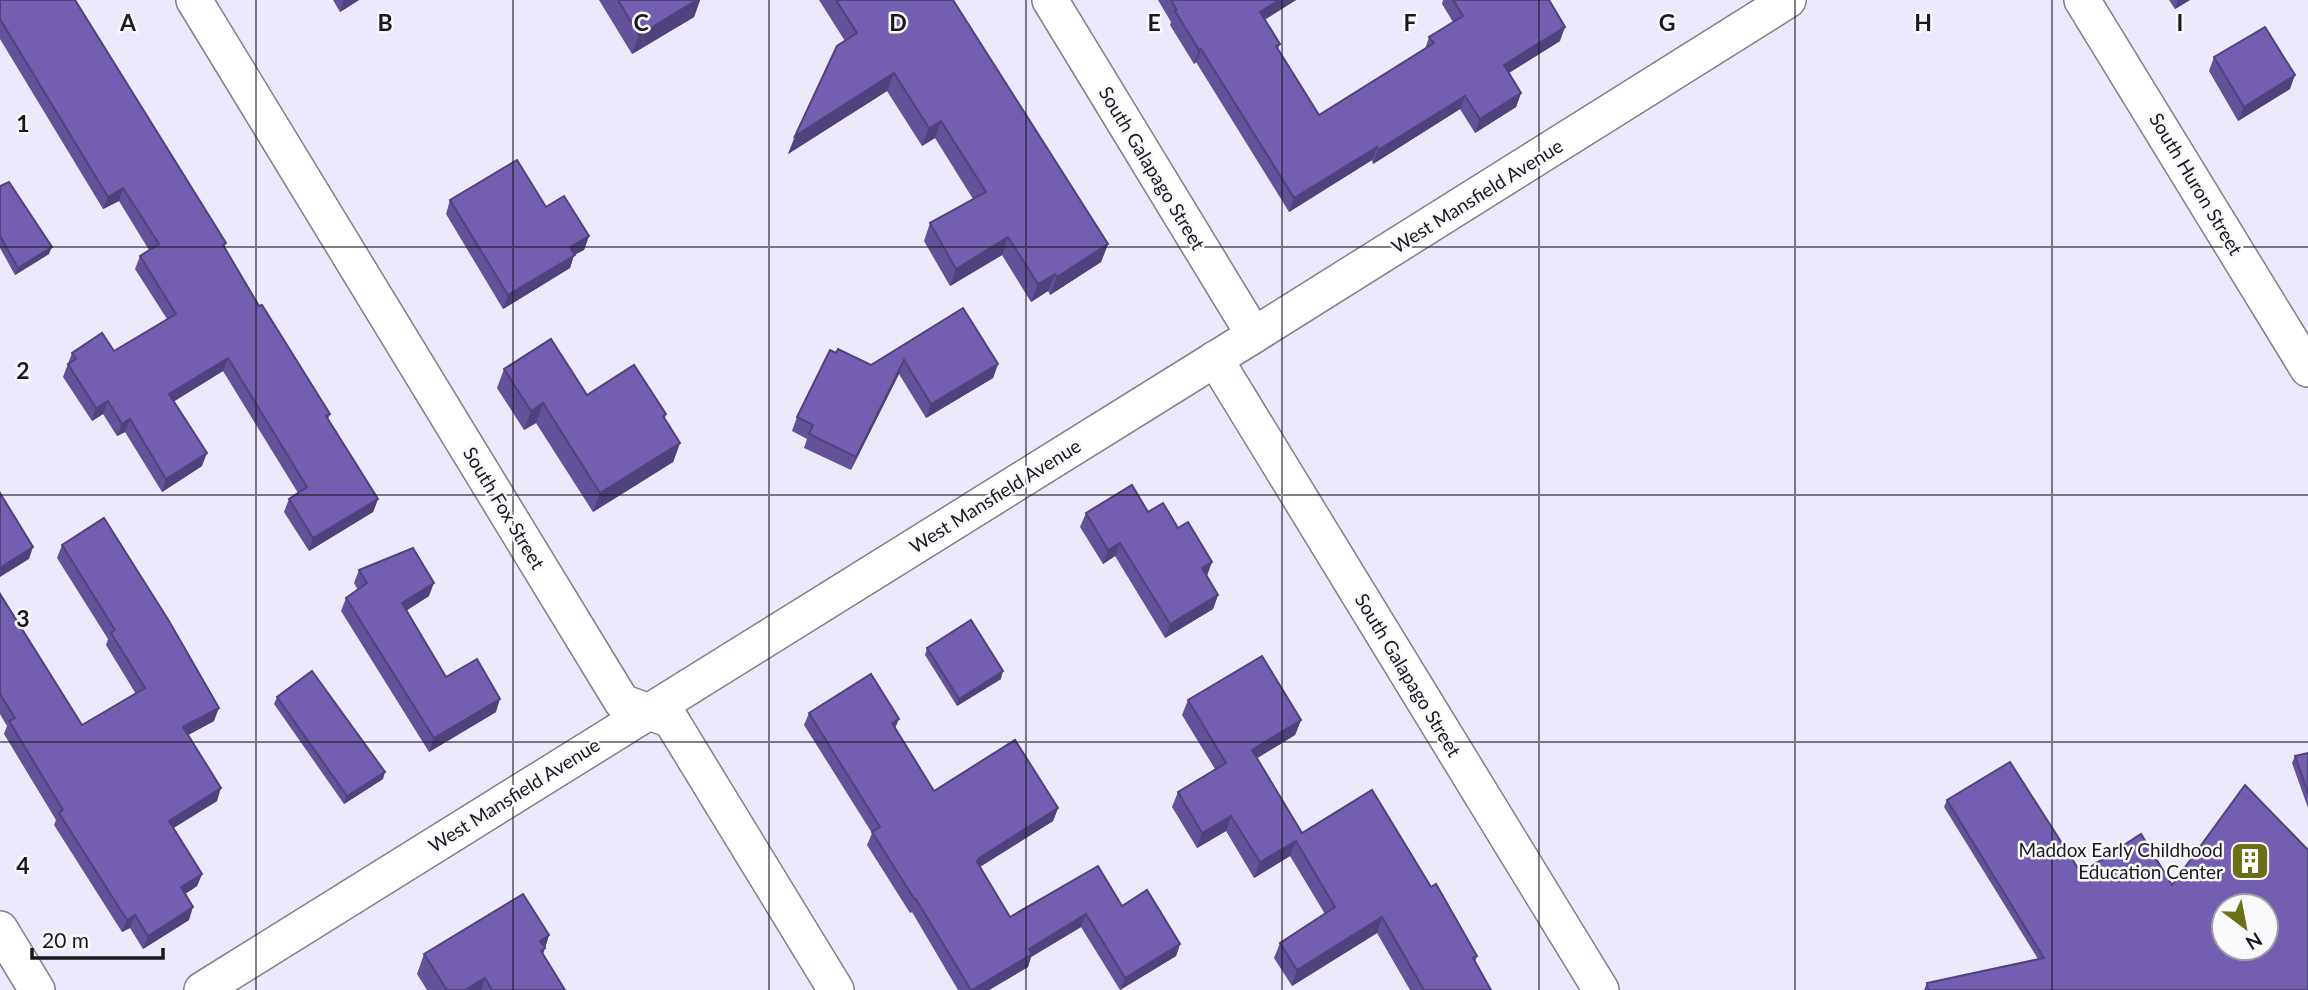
<svg xmlns="http://www.w3.org/2000/svg" width="2308" height="990" viewBox="0 0 2308 990" font-family="Lato,sans-serif">
<style>
.lines{fill:none;stroke-linecap:round;stroke-linejoin:round}
.street-casing{stroke:#817e8e;stroke-width:38}
.street{stroke:#fff;stroke-width:35}
.wall{fill:#635199}
.shaded-wall{fill:#50427d}
.building{fill:#735eb2;stroke:#50427d;stroke-width:2;fill-rule:evenodd}
.grid{fill:none;stroke:#19181e;stroke-width:2;stroke-opacity:0.55}
.labels{text-anchor:middle;stroke-width:5;stroke-linejoin:round;paint-order:stroke}
.street-label{font-size:19px;fill:#19181e;stroke:#f9f9fc}
.poi-label{font-size:19px;fill:#19181e;stroke:#f9f9fc;text-anchor:end}
.grid-label{font-size:23px;text-anchor:middle;font-weight:bold;fill:#19181e;stroke:#f9f9fc;stroke-width:5;stroke-linejoin:round;paint-order:stroke}
</style>
<rect width="100%" height="100%" fill="#ece9fc"/>
<g class="lines">
<g class="street-casing">
<g id="street">
<path d="M194,0l428,702 49,18 165,270"/>
<path d="M1050,0l204,335"/>
<path d="M2082,0l226,369"/>
<path d="M1215,359l386,631"/>
<path d="M0,929l37,61"/>
<path d="M202,990l1052,-655 534,-335"/>
</g>
</g>
<use href="#street" class="street"/>
</g>
<g class="wall">
<path d="M0,0l226,243 -2,5 35,58 71,108 -2,5 50,80 -5,13 -64,39 -25,-39 5,-13 9,-6 -75,-122 -49,30 28,65 -40,26 -37,-60 -8,4 -14,-22 -11,7 -29,-44 9,-24 42,-2 53,-32 -32,-50 5,-13 9,-6 -30,-49 -16,8 -103,-170z"/>
<path d="M333,0h26l-19,12z"/>
<path d="M599,0h101l-6,17 -62,37z"/>
<path d="M819,0h134l155,244 -7,18 -51,33 -2,-4 -17,11 -29,-47 -52,31 -26,-45 6,-18 43,-24 -38,-61 -13,8 -35,-55 -99,63 57,-113z"/>
<path d="M1158,0h138l-31,19 15,25 -2,5 41,66 106,-66 4,-12 24,-15 -11,-18 1,-4h106l11,41 -51,32 12,20 -5,14 -41,26 -15,-24 -87,55 -1,-4 -83,52 -93,-150 -2,2 -24,-39 1,-3z"/>
<path d="M2169,0h21l-15,9z"/>
<path d="M2214,57l76,32 -52,32 -29,-50z"/>
<path d="M0,186l49,68 -34,21 -15,-27z"/>
<path d="M450,200l96,7 43,29 -5,14 -10,5 -4,13 -67,41 -57,-95z"/>
<path d="M963,308l35,56 -5,14 -67,40 -27,-44 -48,96 -47,-22 3,-9 -15,-8 5,-14 39,-64 35,12z"/>
<path d="M504,369l83,26 79,19 -1,4 15,25 -7,19 -80,50 -57,-89 -12,7 -27,-42z"/>
<path d="M1148,512l58,64 12,19 -5,14 -48,29 -50,-82 -12,8 -23,-37 6,-14z"/>
<path d="M62,545l152,176 -26,14 29,66 -44,27 29,46 -5,12 -12,8 4,26 -46,29 -13,-21 -8,4 -68,-107 2,-5 -52,-86 3,-8 -7,-12v-120l82,131 54,-31 -30,-49 2,-6 -51,-81z"/>
<path d="M359,570l70,26 -23,15 40,66 50,35 -67,40 -88,-141 5,-13 12,-8 -4,-7z"/>
<path d="M927,648l74,31 -44,27 -32,-51z"/>
<path d="M277,697l106,82 -39,25 -70,-100z"/>
<path d="M1188,700l113,20 -6,15 -38,23 45,75 129,54 46,69 -2,6 16,28h-81l-33,-57 -85,53 -18,-28 6,-15 45,-29 -35,-58 -36,22 -28,-47 -29,17 -25,-41 6,-15 37,-23 -33,-54z"/>
<path d="M809,713l86,16 39,62 124,17 -5,13 -73,46 30,50 112,-11 58,38 -4,12 -56,34 -39,-63 -50,30 -3,10 -39,23h-31l-46,-78 -2,1 -43,-68 5,-12 -68,-108z"/>
<path d="M2308,753v55l-16,-45 3,-7z"/>
<path d="M1947,800l134,73 91,12 136,105h-384l3,-7 111,-24 -94,-152z"/>
<path d="M549,935l-6,19 22,36h-138l-10,-16 7,-20z"/>
</g>
<g class="shaded-wall">
<path d="M344,0h15l-19,12z"/>
<path d="M697,0h3l-6,17 -62,37 7,-19z"/>
<path d="M1279,0h17l-41,26 5,-14z"/>
<path d="M2178,0h12l-15,9z"/>
<path d="M1565,27l-5,14 -61,38 5,-14z"/>
<path d="M1201,49l-5,13 -2,2 5,-14z"/>
<path d="M894,73l-7,18 -99,63 7,-18z"/>
<path d="M2295,75l-5,14 -52,32 6,-14z"/>
<path d="M1521,93l-5,14 -41,26 5,-14z"/>
<path d="M1465,96l-5,13 -87,55 5,-14z"/>
<path d="M941,121l-6,17 -13,8 7,-18z"/>
<path d="M1377,147l-5,13 -83,52 5,-14z"/>
<path d="M123,188l-4,13 -16,8 5,-12z"/>
<path d="M589,236l-5,14 -10,5 -4,13 -67,41 5,-14 62,-48z"/>
<path d="M1008,237l-6,18 -52,31 6,-17z"/>
<path d="M1108,244l-7,18 -51,33 7,-18z"/>
<path d="M52,247l-3,7 -34,21 3,-7z"/>
<path d="M1055,274l-7,17 -17,11 7,-18z"/>
<path d="M228,358l-5,13 -58,36 4,-13z"/>
<path d="M904,360l-5,14 -48,96 5,-13z"/>
<path d="M998,364l-5,14 -67,40 5,-14z"/>
<path d="M108,401l-5,13 -11,7 4,-13z"/>
<path d="M543,403l-7,20 -12,7 7,-19z"/>
<path d="M130,419l-5,13 -8,4 5,-12z"/>
<path d="M680,443l-7,19 -80,50 7,-19z"/>
<path d="M207,453l-5,13 -40,26 4,-13z"/>
<path d="M378,499l-5,13 -64,39 4,-13z"/>
<path d="M1120,543l-5,13 -12,8 5,-14z"/>
<path d="M33,547l-4,12 -29,18v-9z"/>
<path d="M1212,562l-5,14 -5,-8z"/>
<path d="M434,583l-5,13 -32,20 5,-13z"/>
<path d="M1218,595l-5,14 -48,29 5,-14z"/>
<path d="M1003,671l-2,8 -44,27 2,-7z"/>
<path d="M500,699l-4,13 -67,40 5,-14z"/>
<path d="M219,708l-5,13 -35,19 4,-13z"/>
<path d="M899,719l-5,12 -2,-8z"/>
<path d="M1301,720l-6,15 -49,30 6,-15z"/>
<path d="M385,772l-2,7 -39,25 3,-8z"/>
<path d="M221,788l-4,13 -53,33 5,-13z"/>
<path d="M1058,808l-5,13 -80,50 5,-12z"/>
<path d="M1231,816l-5,15 -29,17 5,-15z"/>
<path d="M1296,841l-6,15 -36,22 6,-16z"/>
<path d="M202,874l-5,12 -21,14 5,-13z"/>
<path d="M193,907l-4,13 -46,29 5,-13z"/>
<path d="M1086,914l-5,13 -50,30 -3,10 -39,23h-17l57,-41z"/>
<path d="M135,915l-5,13 -8,4 5,-12z"/>
<path d="M1382,917l-5,16 -85,53 5,-16z"/>
<path d="M549,935l-4,13 -7,20 2,-27z"/>
<path d="M1180,944l-4,12 -56,34 5,-12z"/>
<path d="M485,978l-4,12h-16z"/>
</g>
<g class="building">
<path d="M0,0h75l151,243 -3,2 36,61 3,-1 68,109 -4,2 52,83 -65,39 -24,-39 18,-12 -79,-129 -59,36 38,59 -41,26 -36,-60 -8,5 -14,-23 -12,7 -28,-44 8,-5 -4,-6 30,-20 12,18 62,-37 -36,-58 19,-12 -36,-56 -15,9 -108,-178z"/>
<path d="M618,0h79l-58,35z"/>
<path d="M836,0h117l155,244 -51,33 -2,-3 -17,10 -30,-47 -52,32 -26,-46 56,-31 -45,-71 -12,7 -35,-55 -99,63 42,-90 20,-13z"/>
<path d="M1171,0h108l-19,12 20,32 -4,2 43,69 115,-72 -5,-6 34,-21 -10,-16h96l16,27 -61,38 17,28 -41,26 -15,-23 -87,54 -1,-3 -83,51 -93,-149 -2,1 -24,-39 2,-1z"/>
<path d="M2265,27l30,48 -51,32 -30,-50z"/>
<path d="M517,160l29,47 18,-11 25,40 -19,11 5,8 -67,40 -58,-95z"/>
<path d="M9,182l43,65 -34,21 -18,-32v-50z"/>
<path d="M963,308l35,56 -67,40 -27,-44 -48,97 -47,-23 4,-9 -16,-8 33,-67 6,3 2,-4 33,16z"/>
<path d="M551,339l36,56 47,-30 32,49 -3,2 17,27 -80,50 -57,-90 -12,8 -27,-42z"/>
<path d="M1132,485l16,27 15,-9 15,25 10,-6 24,40 -10,6 16,27 -48,29 -50,-81 -12,7 -22,-37z"/>
<path d="M0,493l33,54 -33,21z"/>
<path d="M104,518l65,103 50,87 -36,19 38,61 -52,33 33,53 -21,13 12,20 -45,29 -13,-21 -8,5 -68,-107 4,-3 -54,-89 6,-3 -15,-24v-100l82,131 63,-37 -34,-55 4,-3 -53,-85z"/>
<path d="M413,548l21,35 -32,20 44,74 31,-18 23,40 -66,39 -88,-140 21,-15 -8,-13z"/>
<path d="M971,620l32,51 -44,28 -32,-51z"/>
<path d="M1262,656l39,64 -49,30 50,83 70,-43 59,97 5,-3 41,72 -4,2 18,32h-67l-42,-73 -85,53 -17,-27 55,-36 -39,-66 -36,21 -29,-46 -29,17 -24,-41 48,-29 -38,-63z"/>
<path d="M312,671l73,101 -38,24 -70,-99z"/>
<path d="M871,674l28,45 -7,4 42,68 81,-51 43,68 -80,51 -1,3 33,55 88,-51 24,40 25,-16 33,54 -55,34 -39,-64 -57,35 3,5 -60,36h-1l-55,-91 -1,1 -43,-68 8,-5 -71,-114z"/>
<path d="M2308,753v40l-13,-37z"/>
<path d="M2010,762l71,111 60,-39 31,51 73,-100 63,65v140h-380l-1,-7 117,-25 -97,-158zM2224,906h42v42h-42z"/>
<path d="M523,894l26,41 -9,6 5,7 -4,3 24,39h-73l-7,-12 -20,12h-18l-23,-36z"/>
</g>
<path class="grid" d="M256,0v990M513,0v990M769,0v990M1026,0v990M1282,0v990M1539,0v990M1795,0v990M2052,0v990M0,247h2308M0,495h2308M0,742h2308"/>
<defs>
<g id="building-square" transform="scale(2.0125)"><rect x="-9" y="-9" width="18" height="18" rx="4" fill="#6b7017" stroke="#f9f9fc"/><path d="M-4-6H4V6H1V3H-1V6H-4ZM-2.5-4.3h1.7v1.8h-1.7ZM.8-4.3h1.7v1.8H.8ZM-2.5-1h1.7V.8h-1.7ZM.8-1h1.7V.8H.8Z" fill="#fff"/></g>
</defs>
<g fill-rule="evenodd">
<use href="#building-square" x="2250" y="861"/>
</g>
<g class="labels">
<g class="street-label">
<text transform="translate(1152 168) rotate(59)" y="7">South Galapago Street</text>
<text transform="translate(2196 184) rotate(59)" y="7">South Huron Street</text>
<text transform="translate(1477 196) rotate(-32)" y="7">West Mansfield Avenue</text>
<text transform="translate(995 496) rotate(-32)" y="7">West Mansfield Avenue</text>
<text transform="translate(504 508) rotate(59)" y="7">South Fox Street</text>
<text transform="translate(1408 675) rotate(59)" y="7">South Galapago Street</text>
<text transform="translate(514 795) rotate(-32)" y="7">West Mansfield Avenue</text>
</g>
<g class="poi-label">
<text x="2223" y="857">Maddox Early Childhood<tspan x="2223" dy="22">Education Center</tspan></text>
</g>
</g>
<g class="grid-label">
<text x="128" y="31">A</text>
<text x="385" y="31">B</text>
<text x="641" y="31">C</text>
<text x="898" y="31">D</text>
<text x="1154" y="31">E</text>
<text x="1410" y="31">F</text>
<text x="1667" y="31">G</text>
<text x="1923" y="31">H</text>
<text x="2180" y="31">I</text>
<text x="23" y="132">1</text>
<text x="23" y="379">2</text>
<text x="23" y="627">3</text>
<text x="23" y="874">4</text>
</g>
<g transform="translate(2245 927) rotate(148)"><circle r="33" fill="#f9f9fc" stroke="#9f9fa3" stroke-width="2"/>
<path d="M0-5L12 26L0 18L-12 26Z" fill="#6b7017"/>
<text y="-10" font-size="19" font-weight="bold" text-anchor="middle" fill="#19181e">N</text>
</g>
<path d="M32 948v10h131v-10" fill="none" stroke="#19181e" stroke-width="3.5"/>
<text x="42" y="948" font-size="21" fill="#19181e" stroke="#f9f9fc" stroke-width="5" paint-order="stroke">20 m</text>
</svg>
